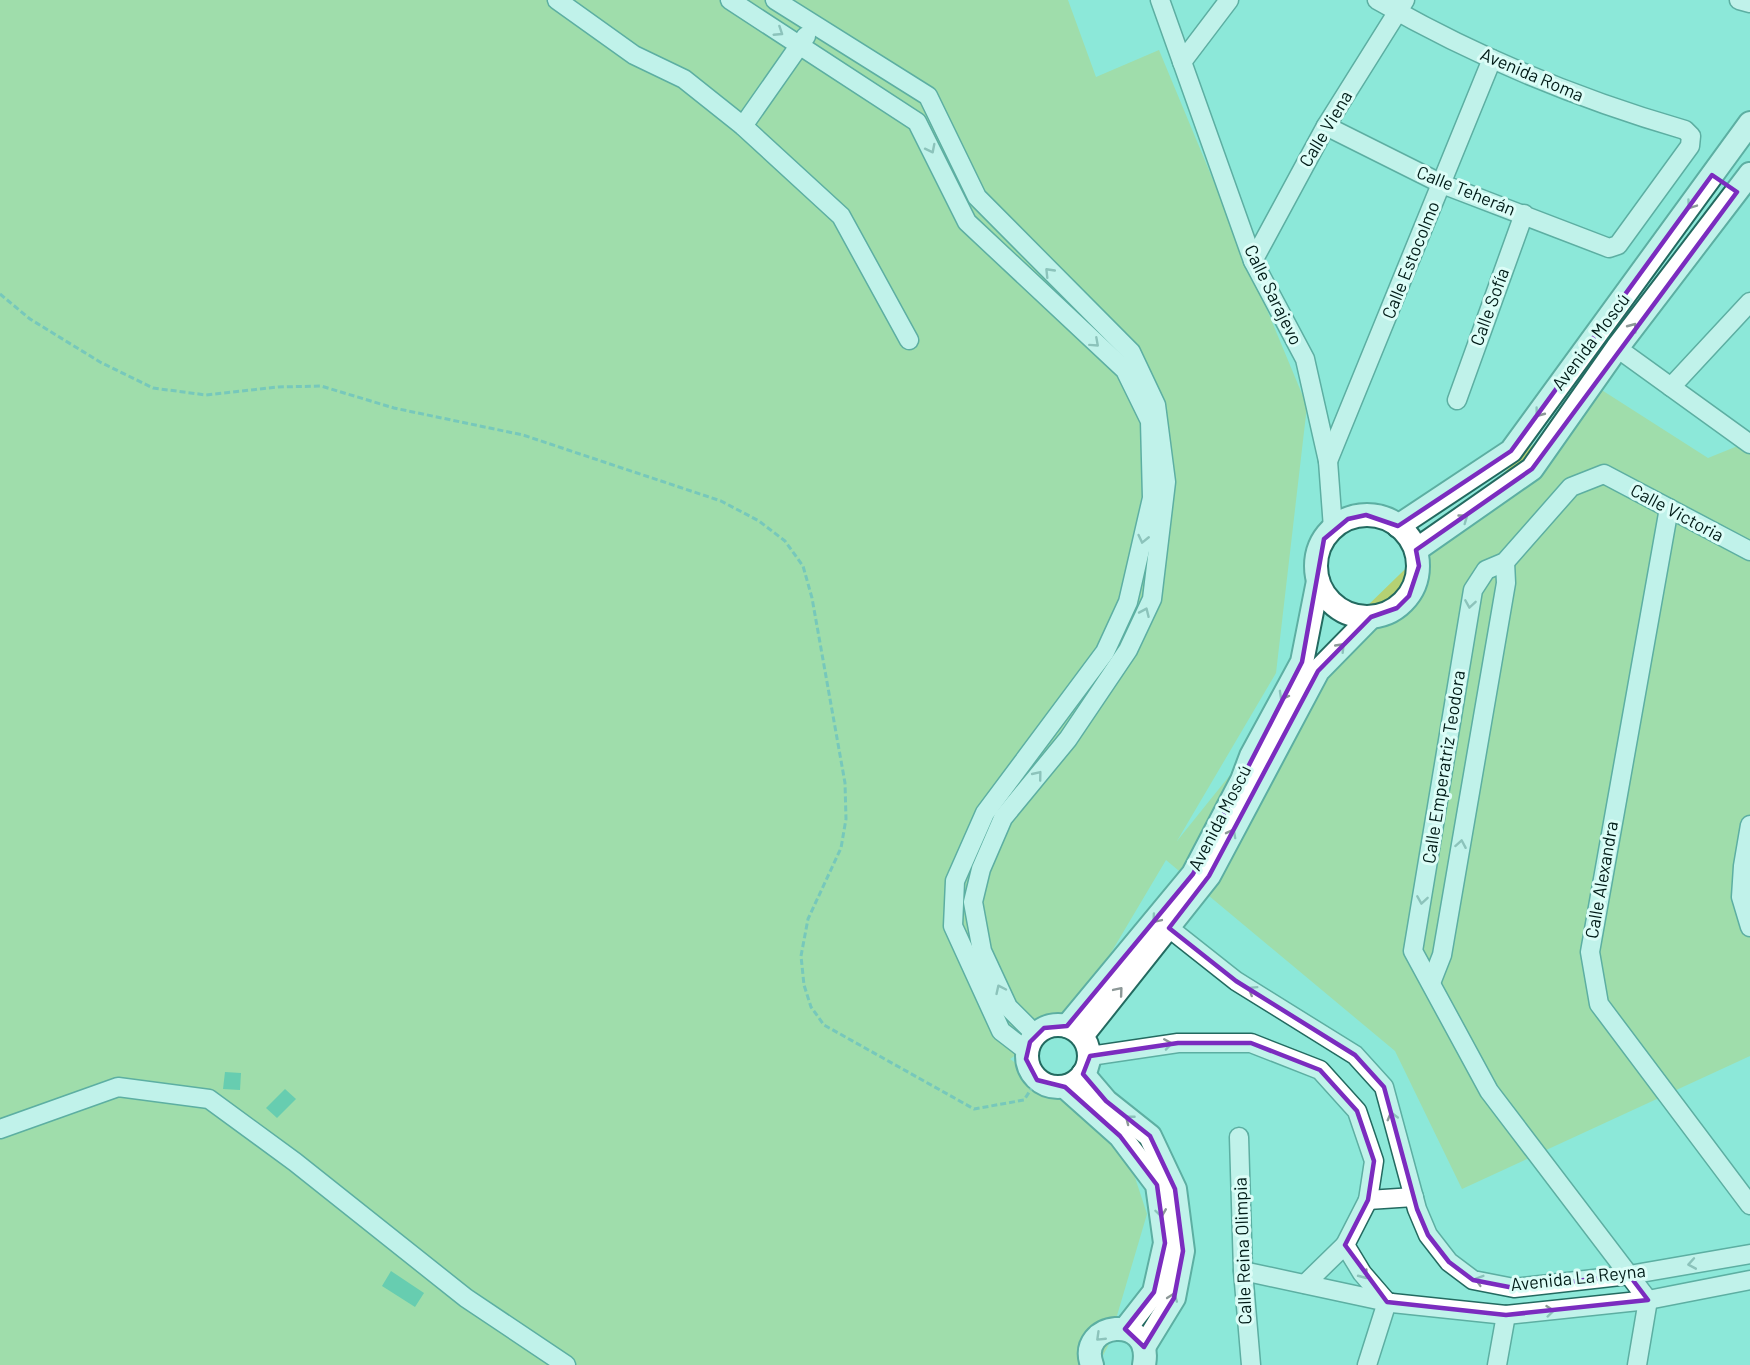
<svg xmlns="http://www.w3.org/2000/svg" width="1750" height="1365" viewBox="0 0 1750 1365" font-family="Barlow,sans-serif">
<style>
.green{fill:#b5d173}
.building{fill:#3aad7f}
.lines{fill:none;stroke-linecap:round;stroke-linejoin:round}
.minor-casing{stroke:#236a60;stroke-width:21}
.tertiary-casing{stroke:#236a60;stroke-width:26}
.path{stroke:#5da397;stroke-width:3;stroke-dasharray:6 3;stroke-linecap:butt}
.minor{stroke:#fff;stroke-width:18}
.tertiary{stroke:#fff;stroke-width:22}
.oneway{stroke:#8c9897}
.marked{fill:none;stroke:#7b2cbf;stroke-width:4.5;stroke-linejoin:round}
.labels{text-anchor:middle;stroke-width:6;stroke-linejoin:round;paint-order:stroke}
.street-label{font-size:18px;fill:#001b17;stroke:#dcfdf7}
</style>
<rect width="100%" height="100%" fill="#8de8d9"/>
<path class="green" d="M0,0h1068l28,77 63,-27 148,356 -31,267 -99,168 185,-230 182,-177 42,-54 122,78 42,-17v615l-288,133 -67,-138 -229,-191 -89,150 -67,49 112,79 25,76 -39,132 -10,19h-1098z"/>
<g class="building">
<path d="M225,1072l16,1 -1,17 -17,-1z"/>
<path d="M285,1089l11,10 -19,19 -11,-10z"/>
<path d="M391,1271l33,22 -9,14 -33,-21z"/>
</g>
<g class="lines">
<g class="minor-casing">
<g id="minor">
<path d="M557,0l77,55 50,24 59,47 98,90 68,124"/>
<path d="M730,0l187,122 50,100 158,148 25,51 2,77 -24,104 -23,50 -120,161 -30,68 -2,45 48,105 26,20"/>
<path d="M775,0l153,96 49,101 154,155 25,53 10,77 -14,117 -24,51 -60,89 -65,79 -22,51 -8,33 9,49 26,56 27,27"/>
<path d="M1160,0l93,261 52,98 23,102 5,67"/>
<path d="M1739,0l11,3"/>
<path d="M1182,62l47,-62"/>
<path d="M743,126l63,-90"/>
<path d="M1326,126l116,58 167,64 9,-3 72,-99 1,-10 -6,-6c-107,-31 -211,-74 -308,-130"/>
<path d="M1253,261l73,-135 79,-126"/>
<path d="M1617,348l133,96"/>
<path d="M1671,387l79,-85"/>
<path d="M1457,400l67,-186"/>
<path d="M1328,461l164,-402"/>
<path d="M1669,508l-79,444 9,52 151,201"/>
<path d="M1750,825l-7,41 -2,31 9,30"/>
<path d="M1169,928l67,53 119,74 29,32 33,122 11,26 21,27 24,18 41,8 115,-13 121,-21"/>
<path d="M1431,983l11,-28 64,-372 -1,-21"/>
<path d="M1090,1056l88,-13h73l69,27 37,41 17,50 -6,39 -23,45 -40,39"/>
<path d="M0,1129l118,-42 91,12 86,63 171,136 100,67"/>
<path d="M1239,1137l4,134 8,94"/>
<path d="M1368,1200l46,-3"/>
<path d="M1345,1245l17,28 25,29 -20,63"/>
<path d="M1243,1271l149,32 114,12 142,-15 102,-20"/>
<path d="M1497,1365l9,-50"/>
<path d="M1637,1365l11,-65 -159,-209 -76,-140 60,-361 13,-20 19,-8 66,-75 33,-13 146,77"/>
</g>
</g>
<g class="tertiary-casing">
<g id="tertiary">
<circle cx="1367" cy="566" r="51"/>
<path d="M1398,526l113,-75 239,-328"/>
<path d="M1416,550l116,-81 85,-121 133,-174"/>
<circle cx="1058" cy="1056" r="31"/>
<path d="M1067,1026l126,-152 49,-94 9,-24 51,-94 16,-81"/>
<path d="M1082,1036l127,-160 109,-205 53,-54"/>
<path d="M1083,1074l23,27 44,35 25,53 8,62 -9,47 -30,49"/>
<path d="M1065,1087l55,49 37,49 8,58 -11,49 -29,37"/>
<path d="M1092,1365c-16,-43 62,-53 52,0"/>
</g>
</g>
<path class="path" d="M0,294l30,25 70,43 53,26 53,7 72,-8 43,-1 73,22 129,27 198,66 38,20 26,20 18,25 9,32 33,185 1,36 -5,29 -33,71 -7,37 3,29 7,22 13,18 150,84 50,-9 13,-20"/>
<use href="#minor" class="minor"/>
<use href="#tertiary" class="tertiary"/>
</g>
<defs><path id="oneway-chevron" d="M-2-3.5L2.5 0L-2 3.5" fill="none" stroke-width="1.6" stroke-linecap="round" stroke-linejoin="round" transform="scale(1.5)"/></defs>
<g class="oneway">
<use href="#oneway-chevron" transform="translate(779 32) rotate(33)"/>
<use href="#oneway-chevron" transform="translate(931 149) rotate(63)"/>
<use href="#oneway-chevron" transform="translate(1691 205) rotate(125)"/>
<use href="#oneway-chevron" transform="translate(1049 272) rotate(-134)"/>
<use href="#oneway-chevron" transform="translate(1633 327) rotate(-53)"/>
<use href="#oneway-chevron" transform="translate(1095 343) rotate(42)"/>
<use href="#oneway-chevron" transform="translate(1539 413) rotate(127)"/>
<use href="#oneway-chevron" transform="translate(1464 518) rotate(-36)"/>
<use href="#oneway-chevron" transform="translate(1143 539) rotate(103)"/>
<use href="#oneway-chevron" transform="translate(1470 604) rotate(99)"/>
<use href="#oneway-chevron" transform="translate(1145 612) rotate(-66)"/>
<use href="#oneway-chevron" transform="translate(1341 647) rotate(-46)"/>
<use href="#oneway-chevron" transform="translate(1283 696) rotate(119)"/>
<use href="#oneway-chevron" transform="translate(1038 775) rotate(-51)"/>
<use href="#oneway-chevron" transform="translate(1232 833) rotate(-62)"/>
<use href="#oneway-chevron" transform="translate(1461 844) rotate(-80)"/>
<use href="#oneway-chevron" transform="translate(1422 900) rotate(99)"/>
<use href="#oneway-chevron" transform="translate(1156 919) rotate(130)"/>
<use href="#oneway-chevron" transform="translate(1000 989) rotate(-115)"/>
<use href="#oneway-chevron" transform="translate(1252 990) rotate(-148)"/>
<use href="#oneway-chevron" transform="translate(1119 991) rotate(-50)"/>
<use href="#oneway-chevron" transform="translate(1168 1044) rotate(-9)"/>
<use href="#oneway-chevron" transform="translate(1392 1116) rotate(-105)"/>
<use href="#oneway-chevron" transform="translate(1129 1119) rotate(-142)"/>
<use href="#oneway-chevron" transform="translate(1161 1213) rotate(82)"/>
<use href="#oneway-chevron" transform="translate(1692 1264) rotate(170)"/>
<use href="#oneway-chevron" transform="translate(1364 1275) rotate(53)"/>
<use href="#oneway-chevron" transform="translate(1479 1280) rotate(-163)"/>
<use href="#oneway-chevron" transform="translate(1173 1297) rotate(-70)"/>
<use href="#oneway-chevron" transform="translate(1550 1311) rotate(-6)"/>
<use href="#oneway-chevron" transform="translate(1100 1337) rotate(136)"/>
</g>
<path d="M0 0H1750V1365H0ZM1712,175l25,17 -205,277 -116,81 3,16 -10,30 -12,12 -26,9 -53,54 -109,205 -40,52 67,53 119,74 29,32 33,122 11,26 21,27 24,18 41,8 115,-13 19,25 -142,15 -119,-13 -42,-57 23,-45 6,-39 -17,-50 -37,-41 -69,-27h-73l-88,13 -7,18 23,27 44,35 25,53 8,62 -9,47 -30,49 -19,-18 29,-37 11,-49 -8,-58 -37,-49 -55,-49 -28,-7 -11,-21 4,-17 14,-14 23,-2 126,-152 109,-212 22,-123 24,-20 18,-4 32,11 113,-75z" fill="#8de8d9" fill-opacity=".55" fill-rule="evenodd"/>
<path class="marked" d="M1712,175l25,17 -205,277 -116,81 3,16 -10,30 -12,12 -26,9 -53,54 -109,205 -40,52 67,53 119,74 29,32 33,122 11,26 21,27 24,18 41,8 115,-13 19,25 -142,15 -119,-13 -42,-57 23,-45 6,-39 -17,-50 -37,-41 -69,-27h-73l-88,13 -7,18 23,27 44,35 25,53 8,62 -9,47 -30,49 -19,-18 29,-37 11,-49 -8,-58 -37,-49 -55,-49 -28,-7 -11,-21 4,-17 14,-14 23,-2 126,-152 109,-212 22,-123 24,-20 18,-4 32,11 113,-75z"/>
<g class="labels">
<g class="street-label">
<text transform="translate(1532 75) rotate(23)" y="6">Avenida Roma</text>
<text transform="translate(1326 129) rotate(-59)" y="6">Calle Viena</text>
<text transform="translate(1466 191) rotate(22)" y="6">Calle Teherán</text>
<text transform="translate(1411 260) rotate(-68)" y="6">Calle Estocolmo</text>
<text transform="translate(1273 295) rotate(64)" y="6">Calle Sarajevo</text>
<text transform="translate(1490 307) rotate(-70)" y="6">Calle Sofía</text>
<text transform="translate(1591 342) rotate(-53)" y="6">Avenida Moscú</text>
<text transform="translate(1677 513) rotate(28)" y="6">Calle Victoria</text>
<text transform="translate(1444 767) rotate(-81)" y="6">Calle Emperatriz Teodora</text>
<text transform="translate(1220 818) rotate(-63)" y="6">Avenida Moscú</text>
<text transform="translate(1602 880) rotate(-80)" y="6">Calle Alexandra</text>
<text transform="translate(1243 1251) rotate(-92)" y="6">Calle Reina Olimpia</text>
<text transform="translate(1578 1278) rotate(-6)" y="6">Avenida La Reyna</text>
</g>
</g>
</svg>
